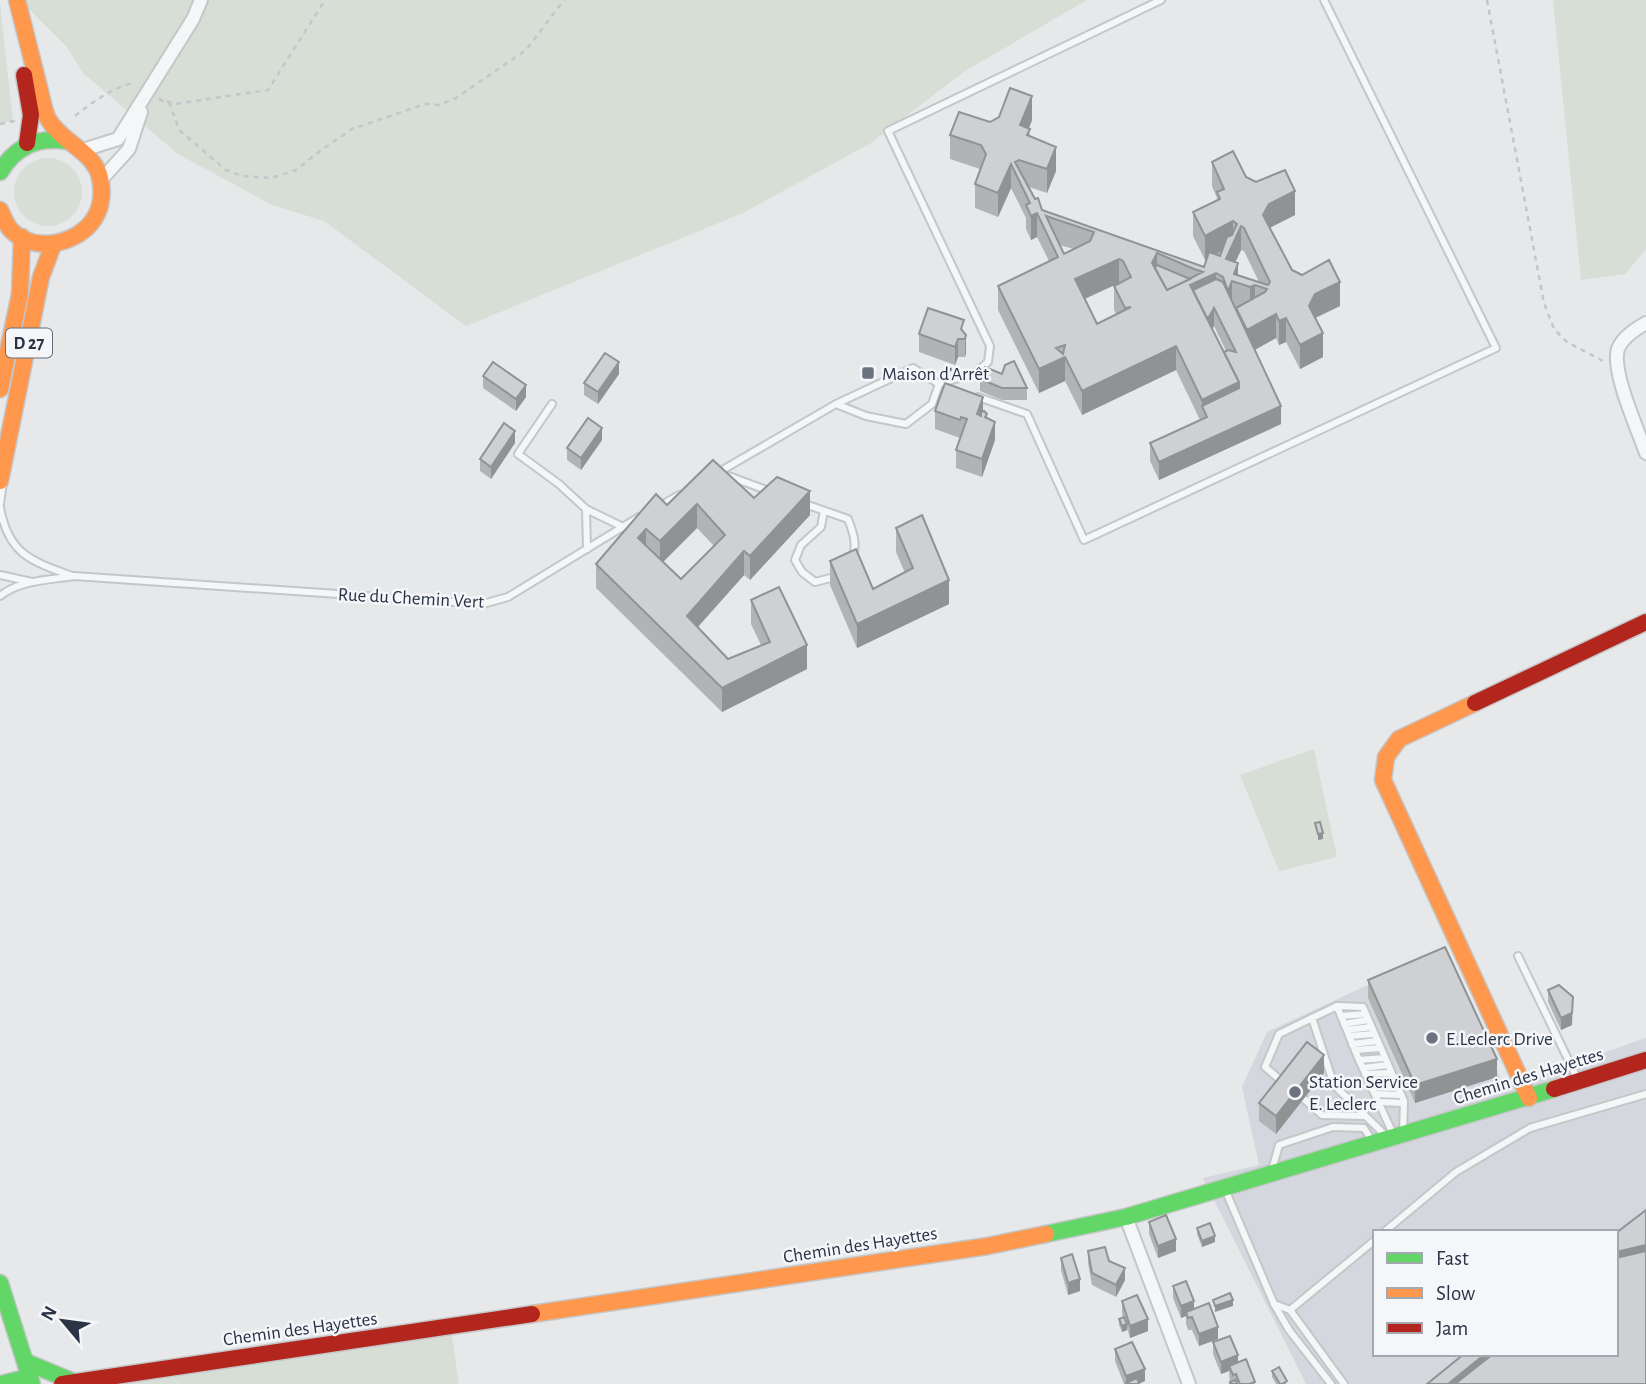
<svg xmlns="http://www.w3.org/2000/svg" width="1646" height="1384" viewBox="0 0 1646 1384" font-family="'Alegreya Sans',sans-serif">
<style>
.built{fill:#d4d7dd;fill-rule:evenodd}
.green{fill:#d6ded6}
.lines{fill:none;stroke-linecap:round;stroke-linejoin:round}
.lane-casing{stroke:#c4c6c8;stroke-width:10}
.street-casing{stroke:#c4c6c8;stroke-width:16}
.fast-casing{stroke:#c4c6c8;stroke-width:19}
.slow-casing{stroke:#c4c6c8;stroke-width:19}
.jam-casing{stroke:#c4c6c8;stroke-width:19}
.path{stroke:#c5c6ca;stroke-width:2.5;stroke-dasharray:5 5;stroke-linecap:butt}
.lane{stroke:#f5f6f7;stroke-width:6}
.street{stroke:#f5f6f7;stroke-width:12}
.fast{stroke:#63d668;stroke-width:16}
.slow{stroke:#ff974d;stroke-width:16}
.jam{stroke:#b3261e;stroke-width:16}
.wall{fill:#b1b3b5;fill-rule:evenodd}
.shaded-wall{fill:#909294}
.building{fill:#ced0d3;stroke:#909294;stroke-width:2;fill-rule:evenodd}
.poi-dot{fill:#6c737f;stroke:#f4f6f9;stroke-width:2.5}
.labels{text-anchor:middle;stroke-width:5;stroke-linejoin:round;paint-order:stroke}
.shield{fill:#f4f6f9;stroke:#676e7b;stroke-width:2}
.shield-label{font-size:18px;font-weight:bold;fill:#2b3445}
.poi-label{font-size:19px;fill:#2b3445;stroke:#f4f6f9;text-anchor:start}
.street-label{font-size:19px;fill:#2b3445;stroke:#f4f6f9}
</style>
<rect width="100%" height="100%" fill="#e6e8ea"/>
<path class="built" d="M1449,954l55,133 142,-49v346h-340l-103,-206 56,-13 -17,-78 25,-55 94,-44zM1375,1232h241v122h-241z"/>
<g class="green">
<path d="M26,0h1061l-122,71 -94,72 -128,70 -277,113 -142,-105 -52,-16 -94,-51 -95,-81 -17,-27 -38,-38z"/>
<path d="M1553,0h93v249l-21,25 -44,6z"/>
<path d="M0,4l13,117 -13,2z"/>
<circle cx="48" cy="192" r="34"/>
<path d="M1314,749l23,108 -58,14 -39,-96z"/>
<path d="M452,1336l7,48h-347z"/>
</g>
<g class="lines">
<g class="lane-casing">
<g id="lane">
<path d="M939,384l36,-11 13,-11 2,-16 -102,-215 273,-131"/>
<path d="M978,397l49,17 57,126 412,-192 -172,-348"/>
<path d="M552,404l-34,50 41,30 27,25 37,18"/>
<path d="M719,472l117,-68 77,-36 26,16 -7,20 -26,20 -40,-8 -30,-12"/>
<path d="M723,474l46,17"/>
<path d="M802,503l46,16c5,13 9,24 5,37"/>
<path d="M0,504l3,-22"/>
<path d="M0,507c8,47 31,54 72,69"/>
<path d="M658,507l21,-12"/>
<path d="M586,509l1,40"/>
<path d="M824,511l-3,16 -20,18 -6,15 7,12 13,10 20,-5"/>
<path d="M0,575l32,7"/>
<path d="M0,596c20,-16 49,-16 74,-20l409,28 25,-7 131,-80"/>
<path d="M1518,956l60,124"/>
<path d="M1337,1006l26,1 41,94 -1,32"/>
<path d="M1341,1016l25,-2"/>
<path d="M1344,1024l24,-4"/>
<path d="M1347,1030l24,-3"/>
<path d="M1349,1036l25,-2"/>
<path d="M1352,1044l25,-3"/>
<path d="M1355,1050l25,-2"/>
<path d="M1359,1060l26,-2"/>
<path d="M1363,1068l25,-3"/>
<path d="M1365,1074l26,-1"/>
<path d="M1368,1080h26"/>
<path d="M1284,1083l-19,-16 14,-33 33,-16"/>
<path d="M1372,1087l26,1"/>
<path d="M1375,1094l26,1"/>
<path d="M1304,1099l18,16 43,1"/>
<path d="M1378,1102l26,1"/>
<path d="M1388,1138l-54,-53 -22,-67 25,-12 22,54 35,76"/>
<path d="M1272,1170l7,-25 54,-18 31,1 8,13"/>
<path d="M1224,1187l50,117 16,6 54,74"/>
<path d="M1384,1232l72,-60 74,-44 116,-34"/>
<path d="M1274,1304l15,26 42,54"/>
<path d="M1290,1310l85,-70"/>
</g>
</g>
<g class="street-casing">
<g id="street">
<path d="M83,150l35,-11 75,-120 8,-19"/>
<path d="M101,180l28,-31 12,-37"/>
<path d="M1646,323c-9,5 -24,15 -28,26 -7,22 20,81 28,104"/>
<path d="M1126,1217l63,167"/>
</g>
</g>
<g class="fast-casing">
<g id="fast">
<path d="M0,172c16,-26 37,-35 67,-31"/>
<path d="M1046,1234l80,-17 428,-128"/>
<path d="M0,1283l32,101"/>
<path d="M26,1362l48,20 -2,1"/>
<path d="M1,1384l20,-5 6,5"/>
</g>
</g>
<g class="slow-casing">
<g id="slow">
<path d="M0,210c3,6 6,14 10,19 22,25 67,16 84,-10 8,-12 9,-28 6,-41 -5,-26 -38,-35 -52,-59 -5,-11 -7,-25 -10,-36 -7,-28 -14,-55 -21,-83"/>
<path d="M0,389l20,-95 2,-57"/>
<path d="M0,481l41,-204 12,-32"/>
<path d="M1475,703l-76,36 -13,18 -3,23 146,318"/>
<path d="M532,1314l456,-68 58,-12"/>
</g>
</g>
<g class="jam-casing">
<g id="jam">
<path d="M24,75l7,40 -4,28"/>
<path d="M1475,703l171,-81"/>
<path d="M1554,1089l92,-29"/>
<path d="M62,1384l470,-70"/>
</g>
</g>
<g class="path">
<path d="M1487,0l57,303 10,26 13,13 38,20"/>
<path d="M159,99l11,5 9,26 47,40 16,6 29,2 25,-8 24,-19 32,-22 73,-25 14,1 17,-7 70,-48 38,-50"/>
<path d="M167,101l7,3 94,-14 57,-90"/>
<path d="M75,116c19,-15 35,-27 58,-33l2,1"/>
<path d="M0,124l15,-3"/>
</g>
<use href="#lane" class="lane"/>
<use href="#street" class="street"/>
<use href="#fast" class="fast"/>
<use href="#slow" class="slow"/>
<use href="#jam" class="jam"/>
</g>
<g class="wall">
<path d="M999,117l33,3 -3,9 1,7 26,35 -9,22 -18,-6 13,23 162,57 3,-8 -2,1 -12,-24v-24l24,-11v-3l-5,-12v-24l34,15 49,38 -25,13 22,42 48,36 -25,12 8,39 -23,12 -14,-27 -7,3 -3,-7 -21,12 26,74 -122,56 -9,-19v-18l50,-23 -24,-50 -94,45 -17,-34 -26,12 -41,-83v-24l51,-25 -12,-24 -6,3 -5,-11v-11l-15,-30 -13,29 -23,-9v-24l5,-15 -30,-10v-24l40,-13zM1059,245l15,4 -10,5zM1241,250l3,1 15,31 -21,-7 -3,-13zM1119,283l-5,3v24l2,4 -19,10 -12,-25zM1214,326l12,25 -2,1 -12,-23z"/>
<path d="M964,332l2,21 -1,4h-7l-3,8 -36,-13v-18z"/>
<path d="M619,374l-21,30 -14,-9v-12z"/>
<path d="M1002,374l25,14v12h-25l-22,-9v-12z"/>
<path d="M483,376l43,21 -10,14 -33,-23z"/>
<path d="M935,411h48l4,6 8,23 -13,37 -26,-9v-18l6,-15 -2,3 -25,-9z"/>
<path d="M602,440l-21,30 -14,-10v-12z"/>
<path d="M515,443l-24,36 -11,-8v-12z"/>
<path d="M754,498l56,17 -60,65 -6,-5 -46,52 30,32 33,-14 -10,-21v-24l56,69 -85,43 -126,-124v-24l71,-59zM697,528l17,18 -33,33 -18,-17z"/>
<path d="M896,528l53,76 -92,44 -27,-63v-24l43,28 32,-16 -9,-21z"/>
<path d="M1368,980l129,97 -82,26 -47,-105z"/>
<path d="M1548,990l24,35 -11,5 -13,-28z"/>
<path d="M1324,1073l-48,61 -17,-13v-18z"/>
<path d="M1149,1222l27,29 -18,7 -9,-24z"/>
<path d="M1197,1228l18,14 -13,5 -5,-13z"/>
<path d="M1088,1251l21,10 16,19 -9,17 -24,-12 -4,-22z"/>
<path d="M1061,1258l19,33 -12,4 -7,-25z"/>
<path d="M1173,1286l21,23 24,30 -19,7 -7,-16h-4l-2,-6v-8l-5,2 -8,-20z"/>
<path d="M1122,1301l26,30 -18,7 -3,-10v2l-5,2 -3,-7v-6l4,-1 -1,-5z"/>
<path d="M1213,1342l25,20 17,22h-25l-1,-13 -8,3 -8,-20z"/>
<path d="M1115,1349l30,32 -6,3h-15l-9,-23z"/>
<path d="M1272,1371l15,13h-11l-4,-7z"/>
</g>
<g class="shaded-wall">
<path d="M1032,96v24l-12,29v-24z"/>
<path d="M1056,147v24l-9,22v-24z"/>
<path d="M1011,164v24l-13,29v-24z"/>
<path d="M1295,191v24l-26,13 -6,-13 6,-11z"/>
<path d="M1037,213v24l-6,3v-24z"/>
<path d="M1233,221v23l8,-18v24l-15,33v-24l6,-14 -27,15v-24z"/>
<path d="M1157,253v24l-5,-14z"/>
<path d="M1119,259v24l-44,20v-24z"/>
<path d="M1238,263v20l-4,-9z"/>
<path d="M1216,273v24l-18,9 -8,-21z"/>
<path d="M1232,281v24l-4,10v-24z"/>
<path d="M1340,282v24l-25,12 -6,-12 6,-12z"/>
<path d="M1255,285v24l-5,2v-24z"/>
<path d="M1214,308v18l-5,9 -5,-16z"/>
<path d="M1276,314v24l-29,16v-24z"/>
<path d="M1286,318v24l-7,3v-24z"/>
<path d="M1323,333v24l-23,12v-24z"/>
<path d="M966,335v18l-1,4v-18z"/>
<path d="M958,339v18l-3,8v-18z"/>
<path d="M1176,346v24l-94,45v-24z"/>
<path d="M1065,357v24l-26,12v-24z"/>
<path d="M619,362v12l-21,30v-12z"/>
<path d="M1239,382v24l-32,11 -5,-11v18v-24z"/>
<path d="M526,385v12l-10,14v-12z"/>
<path d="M983,397v18l-6,17v-18z"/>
<path d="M1281,406v18l-122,56v-18z"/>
<path d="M995,422v18l-13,37v-18z"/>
<path d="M602,428v12l-21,30v-12z"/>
<path d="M515,431v12l-24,36v-12z"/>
<path d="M810,491v24l-60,65v-24z"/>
<path d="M697,504v24l-37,37v-24z"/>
<path d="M646,529v24l-8,-15z"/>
<path d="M744,551v24l-57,64v-23z"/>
<path d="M949,580v24l-92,44v-24z"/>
<path d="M807,645v24l-85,43v-24z"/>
<path d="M1323,833v6l-5,1v-6z"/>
<path d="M1573,997l-1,28 -11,5v-12z"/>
<path d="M1324,1055v18l-48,61v-18z"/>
<path d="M1497,1059v18l-82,26v-18z"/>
<path d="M1215,1236v6l-13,5v-6z"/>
<path d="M1176,1239v12l-18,7v-12z"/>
<path d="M1646,1245v24l-30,7v-24z"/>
<path d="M1125,1268v12l-9,17v-12z"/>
<path d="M1080,1279v12l-12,4v-12z"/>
<path d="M1233,1300v6l-18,6v-6z"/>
<path d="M1194,1301v12l-8,-1v4l-5,2v-12z"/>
<path d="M1148,1319v12l-18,7v-12z"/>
<path d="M1127,1324v6l-5,2v-6z"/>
<path d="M1218,1327v12l-19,7v-12z"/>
<path d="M1485,1354h30l-37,30h-30z"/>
<path d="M1238,1355v12l-9,-1v5l-8,3v-12z"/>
<path d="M1145,1369v12l-7,3 -12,-1v-7z"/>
</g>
<g class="building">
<path d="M1010,88l22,8 -12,29 10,4 -3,6 29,12 -9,22 -28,-9 -4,2 20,37 3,-1 4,12 162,57 5,-15 11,4 7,-19 5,-2 5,-11 -4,-3 -28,15 -12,-24 27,-13 -3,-7 7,-3 -12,-27 21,-11 13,26 10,5 29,-12 10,21 -26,13 -6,11 29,55 10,5 27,-15 11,22 -25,12 -6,12 14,27 -23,12 -14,-27 -7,3 -3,-7 -29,16 -11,-22 29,-16 2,-3 -12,-4 -5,2 -18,-6 -4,10 -5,-14 -7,-4 -26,12 49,97 -37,18 -26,-54 -94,45 -17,-34 -26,12 -41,-83 60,-29 -21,-44 -6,3 -5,-11 4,-2 -19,-39 -13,29 -23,-9 11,-30 -5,-9 -31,-10 9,-23 31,10 9,-5zM1046,216l48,16 -4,9 -26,13zM1241,226l3,2 12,25 14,29 -2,3 -34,-11 4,-11 -12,-4zM1157,253l37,16 9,3 -36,18 -15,-27zM1119,259l4,2 8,16 -17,9 11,22 6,-1 -34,17 -22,-45zM1065,345l-2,9 -7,-6z"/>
<path d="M1157,265l33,14 -23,11 -12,-22z"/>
<path d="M1216,279l7,3 58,124 -122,56 -9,-19 57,-26 -5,-11 37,-18v-6l-15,-30 4,-2 8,2 -22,-44 -5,9 -2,1 -14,-28z"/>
<path d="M928,308l36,12 -3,9 5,6 -1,4h-7l-3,8 -36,-13z"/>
<path d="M605,353l14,9 -21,30 -14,-9z"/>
<path d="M1014,361l13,27h-25l-22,-9 5,-12 17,7 3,-9z"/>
<path d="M493,362l33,23 -10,14 -33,-23z"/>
<path d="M945,383l38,14 -6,17 4,2v-4l3,-1 3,3 -2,3 10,5 -13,37 -26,-9 11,-31 -6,-2 -1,3 -25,-9z"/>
<path d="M588,418l14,10 -21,30 -14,-10z"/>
<path d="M504,423l11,8 -24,36 -11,-8z"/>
<path d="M713,460l41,38 23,-21 33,14 -60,65 -6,-5 -57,65 41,43 42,-17 -19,-42 28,-13 28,58 -85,43 -126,-124 60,-70 11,11zM697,504l28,31 -44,44 -43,-41 8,-9 14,12z"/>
<path d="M922,515l27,65 -92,44 -27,-63 26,-12 17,40 40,-21 -17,-40z"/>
<path d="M1320,822l3,11 -5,1 -3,-11z"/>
<path d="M1445,947l52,112 -82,26 -47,-105z"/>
<path d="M1559,985l14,12 -1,16 -11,5 -13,-28z"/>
<path d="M1307,1042l17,13 -48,61 -17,-13z"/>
<path d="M1646,1210v35l-30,7v-19z"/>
<path d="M1166,1215l10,24 -18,7 -9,-24z"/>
<path d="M1210,1223l5,13 -13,5 -5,-13z"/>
<path d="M1105,1247l4,14 16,7 -9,17 -24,-12 -4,-22z"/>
<path d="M1646,1251v133h-191l38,-30h123v-96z"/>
<path d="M1072,1254l8,25 -12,4 -7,-25z"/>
<path d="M1186,1281l8,20 -13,5 -8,-20z"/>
<path d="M1230,1293l3,7 -18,6 -2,-6z"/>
<path d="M1137,1295l11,24 -18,7 -8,-25z"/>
<path d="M1209,1303l9,24 -19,7 -7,-17 -4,1 -2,-6z"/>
<path d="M1124,1317l3,7 -5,2 -3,-7z"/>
<path d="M1230,1336l8,19 -17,7 -8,-20z"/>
<path d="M1132,1342l13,27 -19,7 -11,-27z"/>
<path d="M1464,1354h21l-37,30h-21z"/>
<path d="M1246,1359l9,23 -6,2h-9l-4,-10 -3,1 -4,-9z"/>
<path d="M1279,1367l8,14 -5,3h-2l-8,-13z"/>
<path d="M1137,1378l2,6h-13v-1z"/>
<path d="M1236,1380l1,4h-7v-2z"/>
</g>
<g class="poi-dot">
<rect x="861" y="366" width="14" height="14" rx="3.5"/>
<circle cx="1432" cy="1038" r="7"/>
<circle cx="1295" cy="1092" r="7"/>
</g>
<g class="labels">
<rect class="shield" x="6" y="328.5" width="46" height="29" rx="5"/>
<g class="shield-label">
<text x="29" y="349">D 27</text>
</g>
<g class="poi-label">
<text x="882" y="380">Maison d'Arrêt</text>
<text x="1446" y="1045">E.Leclerc Drive</text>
<text x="1309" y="1088">Station Service<tspan x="1309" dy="22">E. Leclerc</tspan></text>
</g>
<g class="street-label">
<text transform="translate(411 597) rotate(3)" y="7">Rue du Chemin Vert</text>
<text transform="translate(1528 1075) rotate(-17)" y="7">Chemin des Hayettes</text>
<text transform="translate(860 1244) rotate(-9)" y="7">Chemin des Hayettes</text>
<text transform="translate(300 1328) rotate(-8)" y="7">Chemin des Hayettes</text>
</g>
</g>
<rect x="1373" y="1230" width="245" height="126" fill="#f4f6f9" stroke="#a4a8b1" stroke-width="2"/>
<rect x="1387" y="1253" width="35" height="10" fill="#63d668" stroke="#a4a8b1" stroke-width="2"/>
<text x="1436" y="1265" font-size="21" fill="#2b3445">Fast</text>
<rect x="1387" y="1288" width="35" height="10" fill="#ff974d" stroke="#a4a8b1" stroke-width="2"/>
<text x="1436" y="1300" font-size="21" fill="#2b3445">Slow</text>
<rect x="1387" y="1323" width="35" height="10" fill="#b3261e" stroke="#a4a8b1" stroke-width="2"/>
<text x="1436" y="1335" font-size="21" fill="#2b3445">Jam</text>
<g transform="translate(63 1321) rotate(299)" stroke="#f4f6f9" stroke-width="5" paint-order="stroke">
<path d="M0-5L12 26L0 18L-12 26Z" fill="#2b3445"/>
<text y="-10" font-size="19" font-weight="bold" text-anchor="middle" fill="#2b3445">N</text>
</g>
</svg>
